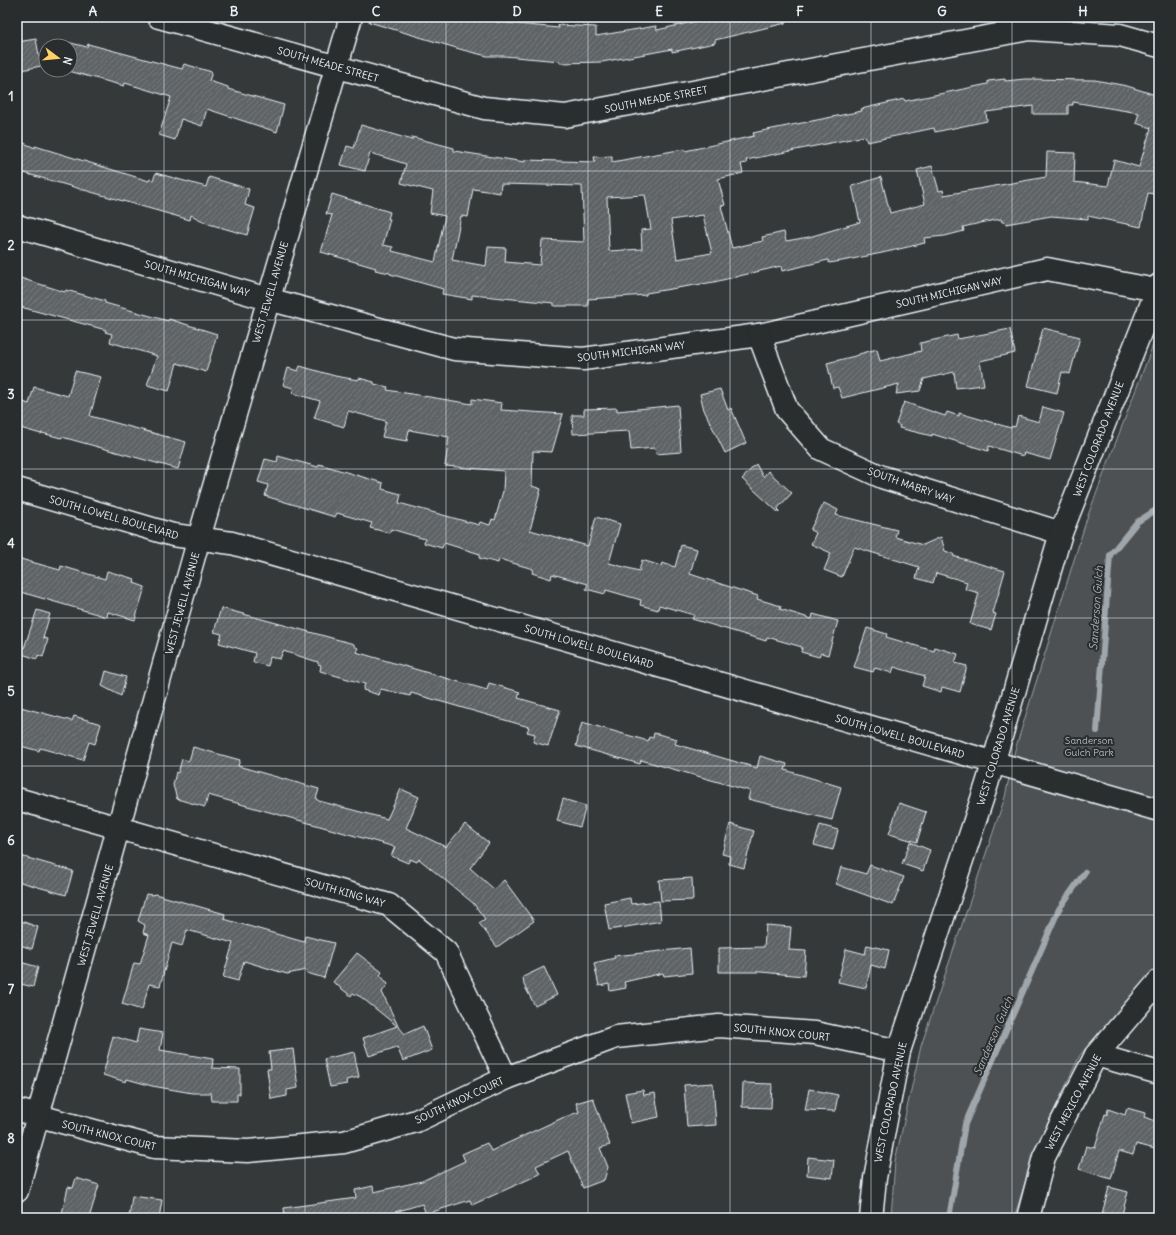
<svg xmlns="http://www.w3.org/2000/svg" width="1176" height="1235" font-family="Delius,sans-serif">
<style>
.park{fill:#4d5152;stroke:#9aa1a5}
.lines{fill:none;stroke-linecap:round;stroke-linejoin:round}
.stream{stroke:#a0a7ac;stroke-width:6}
.building{fill:url(#building-hatch);stroke:#e8f1f8;fill-rule:evenodd}
.minor-casing{stroke:#e8f1f8;stroke-width:25}
.major-casing{stroke:#e8f1f8;stroke-width:25}
.minor{stroke:#2a2d2e;stroke-width:22}
.major{stroke:#2a2d2e;stroke-width:22}
.grid{fill:none;stroke:#e8f1f8;stroke-width:1;stroke-opacity:0.55}
.labels{text-anchor:middle;stroke-width:4;stroke-linejoin:round;paint-order:stroke}
.street-label{font-size:10px;fill:#e8f1f8;stroke:#2a2d2e}
.park-label{font-size:10px;fill:#b2b9be;stroke:#2a2d2e}
.water-label{font-size:11px;font-style:italic;fill:#acb3b8;stroke:#2a2d2e}
.neatline{fill:none;stroke:#e8f1f8;stroke-width:1.5}
.grid-label{font-size:13px;text-anchor:middle;font-weight:bold;fill:#e8f1f8}
</style>
<defs>
<pattern id="building-hatch" width="6" height="6" patternUnits="userSpaceOnUse"><rect width="6" height="6" fill="#5f6365"/><path d="M-1 1l2-2M0 6l6-6M5 7l2-2" fill="none" stroke="#767a7c"/></pattern>
</defs>
<rect width="100%" height="100%" fill="#35393a"/>
<filter id="ink" filterUnits="userSpaceOnUse"><feTurbulence type="fractalNoise" baseFrequency=".025" numOctaves="2"/><feDisplacementMap in="SourceGraphic" scale="8" xChannelSelector="R" yChannelSelector="G"/><feConvolveMatrix kernelMatrix="1 2 1 2 8 2 1 2 1" color-interpolation-filters="sRGB"/></filter>
<g filter="url(#ink)">
<!-- park -->
<path class="park" d="M1159 329V965L1080 1055 1035 1151 1014 1218H891L895 1161 921 1046 1005 797 1015 750 1087 518Z"/>
<g class="lines">
<!-- stream -->
<g class="stream">
<path d="M1097 731 1110 555 1137 522 1159 508"/>
<path d="M949 1218 965 1124 1059 909 1085 872"/>
</g>
</g>
<!-- building -->
<g class="building">
<path d="M370 17H497L496 22 559 28 558 25 596 27V36L656 26 657 30 715 17H785L786 23 715 40V43L672 52V49L602 62 560 63V61L504 56H487L463 50 369 22Z"/>
<path d="M36 39 41 66 17 71V42Z"/>
<path d="M67 42 87 47 88 44 182 69 184 64 212 72 209 81 228 87V89L284 105 277 132 207 109 202 126 181 119 175 140 159 135 171 97 125 83 124 86 65 70H70V46H66Z"/>
<path d="M1005 79V81L1025 79 1095 80 1127 86 1159 96V195L1148 193 1141 227 1088 216V219L1051 216 1006 224 1005 222H1002L1001 219 985 222 963 227 964 231 945 236 924 238 925 243 882 253 842 261 829 263 828 260 782 271 781 266 714 282 646 293V295L588 299V306H554V303L472 295V299L442 294 443 289 390 274V273L375 270 376 268 321 252 332 215 326 214 332 194 390 212 388 219H390L383 245 393 247 392 251 435 262 445 216 430 213 433 191 401 183 406 164 370 153 365 171 341 165 347 146 354 148 361 125 412 140V137L454 148V151L525 162V160L595 162 594 157 612 156V162L684 149 685 151 754 136 753 133 762 131 862 111 861 109 904 99 905 101 988 84V81ZM1073 102 1139 113 1136 123 1151 128 1139 167 1114 160 1108 186 1074 182 1075 153 1047 152 1046 177 944 195 943 190 939 191 932 166 917 170 925 204 890 213 881 177 852 186 860 222 809 237 786 241 784 232 762 237 763 241 732 248 721 206 725 205 718 179 743 173 741 164 747 163 746 160 865 136 867 142 934 128 935 132 987 121 986 112 1033 106V114H1068V105H1073ZM501 184 582 186 584 242 542 240 540 265 505 262 506 248 488 247 486 266 452 260 461 216 468 217 473 189 500 193ZM645 195 651 229 641 230 642 249 609 251 607 197ZM703 215 712 253 677 259 671 220Z"/>
<path d="M17 140 35 148V146L149 181 150 179 153 180 156 173 206 187 209 177 249 189 245 205 255 208 247 235 209 224 191 215 190 220 17 171Z"/>
<path d="M17 277 65 292 66 290 105 301V303L168 321 169 319 217 334 206 372 177 363 169 391 147 385 157 356 110 342 112 334 105 332 106 330 17 306Z"/>
<path d="M1043 328 1080 337 1070 374 1062 372 1057 393 1028 386Z"/>
<path d="M1010 329 1015 353 980 361 984 385 956 388 954 372 924 379 920 391 896 394 899 384 842 398 838 387 833 388 827 363 859 355V354L877 349 880 361 921 351 920 343 957 335 958 339Z"/>
<path d="M300 366 335 376 358 380 359 378 374 382V384L388 387 387 390 472 404V399L502 403 501 410 563 414 552 452 533 451 532 486 541 489 530 530 588 546 596 517 620 524 609 563 639 571 642 560 661 566 662 563 675 567 681 545 697 549 690 574 758 596 757 599 781 606 780 609 812 619 813 614 838 621 828 655 821 653 819 657 801 652 802 647 767 637 766 641 692 619 694 615 659 605 658 610 640 605 641 600 606 590 605 594 586 589 588 584 552 574 551 579 532 573 533 569 499 559 498 563 479 558 480 554 444 543 442 548 424 543 425 539 391 529 390 533 370 528 372 523 337 513 335 517 265 496 268 485 258 482 265 459 277 462 278 456 318 467 319 464 383 483 382 489 401 494 399 503 479 525 480 522 490 525 492 519 495 520 503 491 504 471 445 466 449 437 409 430 407 441 382 437 386 421 348 411 344 427 314 418 320 401 292 393 293 388 283 385 288 368 298 371Z"/>
<path d="M75 371 101 377 90 416 186 442 178 469 62 437 61 438 42 433 41 434 17 427V410L20 401 29 404 34 387 68 396Z"/>
<path d="M720 389 728 410 731 408 746 443 725 453 704 410 700 394Z"/>
<path d="M904 402 945 416 947 412 959 416V413L1011 428 1012 426 1015 427 1018 416 1039 422 1043 407 1064 413 1050 460 1024 453 1023 456 989 446 988 451 932 434V436L899 428 900 426 896 424Z"/>
<path d="M678 405 681 452 656 454 655 448 631 450 629 431 573 434 572 415H584V409L617 408V411Z"/>
<path d="M756 464 763 477 768 471 792 493 778 508 779 513 742 479Z"/>
<path d="M824 503 838 510 836 515 897 530 895 537 923 545 941 537 945 551 954 554 953 556 1005 571 993 613 996 614 991 630 970 624 979 593 965 589 967 582 936 573 933 583 916 578 919 567 854 547 842 577 824 570 831 553 811 544 816 533 810 530Z"/>
<path d="M17 558 60 570 61 566 105 579 107 571 135 579 134 583 145 587 135 620 108 612 107 617 17 591Z"/>
<path d="M221 608 354 644V646L358 648 356 652 487 690 489 683 520 692 518 698 560 710 548 746 533 742 535 734 527 732 529 727 411 693 410 696 381 689 379 695 363 690 365 684 320 671 321 665 318 664V662L283 651 280 659 270 657 268 666 253 662 255 653 219 643 222 634 214 632Z"/>
<path d="M37 610 50 614 43 638 48 639 43 657 38 655 37 659 22 654Z"/>
<path d="M867 628 887 634 886 637 934 651 935 647 958 654 955 663 967 666 960 692 942 687 941 692 922 686 925 676 894 667 892 673 875 668 873 672 854 667Z"/>
<path d="M106 671 126 677 121 696 102 686Z"/>
<path d="M17 706 72 721 74 716 101 724 95 744 89 742 83 760 40 748 39 751 17 745Z"/>
<path d="M582 722 648 741 649 737 653 738 654 733 677 739 675 744 757 768 760 756 787 764 785 770 841 787 832 820 748 799 750 791 641 760 640 764 576 746Z"/>
<path d="M193 747 240 760 238 766 319 789 316 799 319 801 387 819 401 789 419 797 406 828 446 847 465 824 489 843 470 868 494 889 504 880 534 921 497 947 479 923 485 919 473 903 419 859 417 862 410 859 408 863 391 856 395 847 208 795 205 807 177 799 173 785 176 772 178 773 182 759 189 761Z"/>
<path d="M563 799 586 806 580 827 557 821Z"/>
<path d="M899 803 926 812 917 842 889 834Z"/>
<path d="M730 824 754 831 744 868 729 864 730 856 722 854Z"/>
<path d="M820 825 838 830 833 850 814 845Z"/>
<path d="M910 842 930 850 923 871 902 864Z"/>
<path d="M17 855 73 871 66 895 17 881Z"/>
<path d="M870 865 904 877 893 905 836 884 841 867 866 874Z"/>
<path d="M692 878 693 900 661 901 659 880Z"/>
<path d="M146 894 152 895 155 894 225 914 224 919 304 942 305 936 334 943 324 978 307 973 306 970 287 974 244 961 238 981 223 977 233 943 187 930 182 946 172 943 160 986 149 984 142 1010 122 1004 134 963 140 964 149 935 143 933 145 925 138 921Z"/>
<path d="M630 898 631 904 659 901 661 921 609 930 604 903Z"/>
<path d="M21 921 38 927 32 949 17 944V934Z"/>
<path d="M766 925 791 927 789 950 806 951 804 976 761 972H719V948L764 947Z"/>
<path d="M867 945 889 950 885 969 871 965 866 988 838 982 846 949 865 954Z"/>
<path d="M690 948 692 973 664 976 663 973 624 982 626 988 610 991 609 984 599 986 594 963 615 958 614 956Z"/>
<path d="M357 953 382 972 380 975 388 984 382 992 398 1026 405 1034 423 1026 432 1050 403 1061 397 1047 369 1056 363 1038 397 1026 361 997 353 993 351 996 333 982Z"/>
<path d="M20 962 38 967 33 987 17 983Z"/>
<path d="M544 967 557 995 535 1006 524 985 523 977Z"/>
<path d="M139 1029 163 1033 160 1050 213 1059 212 1068 240 1069V1094H237V1101H212L211 1093H192L152 1086 127 1079 126 1082 103 1075 113 1036 136 1043Z"/>
<path d="M293 1049 298 1088 287 1090V1096L271 1099 267 1069H271L269 1052Z"/>
<path d="M354 1052 359 1077 346 1080 347 1084 330 1087 324 1059Z"/>
<path d="M713 1083 716 1125 687 1127 684 1085Z"/>
<path d="M743 1083 772 1084 771 1108 742 1107Z"/>
<path d="M809 1089 838 1095 835 1111 805 1110Z"/>
<path d="M643 1090 644 1095 655 1093 659 1117 631 1123 625 1093Z"/>
<path d="M593 1098 610 1145 600 1148 608 1167 604 1180 583 1188 568 1151 536 1166 540 1174 472 1205 470 1200 426 1214 422 1204 375 1218H285L284 1208 356 1198 355 1190 373 1186 374 1192 422 1181 465 1161 462 1154 487 1143 491 1151 562 1118 579 1112 576 1103Z"/>
<path d="M1127 1108 1145 1113 1144 1117 1159 1122V1150L1136 1144 1133 1155 1119 1151 1111 1179 1079 1169 1086 1146 1095 1148 1105 1114 1107 1115 1108 1109 1125 1115Z"/>
<path d="M808 1157 834 1160 832 1178 807 1175Z"/>
<path d="M76 1178 99 1185 89 1218H61L68 1187 73 1188Z"/>
<path d="M1109 1187 1128 1192 1121 1218H1101Z"/>
<path d="M132 1196 162 1200 159 1218H129Z"/>
</g>
<g class="lines">
<defs>
<g id="minor">
<path d="M159 17 484 108 565 116 1029 29 1120 35 1159 46"/>
<path d="M17 226 268 299 454 349 583 359 759 335 1047 269 1156 290"/>
<path d="M759 335 787 410 821 449 882 477 1061 533"/>
<path d="M17 489 173 535 232 543 1159 810"/>
<path d="M17 799 389 905 446 952 506 1078"/>
<path d="M1096 1055 1159 1073"/>
<path d="M17 1110 154 1147 248 1151 344 1142 416 1121 506 1078 616 1037 719 1026 815 1033 899 1051"/>
<path d="M871 1218 875 1178 899 1051 987 784 1061 533 1159 285"/>
<path d="M1028 1218 1044 1157 1096 1055 1159 981"/>
</g>
<path id="major" d="M17 1191 199 538 351 17"/>
</defs>
<!-- minor casing -->
<use href="#minor" class="minor-casing"/>
<!-- major casing -->
<use href="#major" class="major-casing"/>
<!-- minor -->
<use href="#minor" class="minor"/>
<!-- major -->
<use href="#major" class="major"/>
</g>
</g>
<!-- grid -->
<path class="grid" d="M164 17V1218M305 17V1218M446 17V1218M588 17V1218M730 17V1218M871 17V1218M1012 17V1218M17 171H1159M17 320H1159M17 469H1159M17 618H1159M17 766H1159M17 915H1159M17 1064H1159"/>
<g class="labels">
<!-- street labels -->
<g class="street-label">
<text transform="translate(328 64) rotate(16)" y="4">SOUTH MEADE STREET</text>
<text transform="translate(656 99) rotate(-11)" y="4">SOUTH MEADE STREET</text>
<text transform="translate(197 278) rotate(16)" y="4">SOUTH MICHIGAN WAY</text>
<text transform="translate(270 292) rotate(-74)" y="4">WEST JEWELL AVENUE</text>
<text transform="translate(949 292) rotate(-13)" y="4">SOUTH MICHIGAN WAY</text>
<text transform="translate(631 351) rotate(-7)" y="4">SOUTH MICHIGAN WAY</text>
<text transform="translate(1098 439) rotate(-69)" y="4">WEST COLORADO AVENUE</text>
<text transform="translate(911 485) rotate(19)" y="4">SOUTH MABRY WAY</text>
<text transform="translate(114 517) rotate(16)" y="4">SOUTH LOWELL BOULEVARD</text>
<text transform="translate(182 603) rotate(-75)" y="4">WEST JEWELL AVENUE</text>
<text transform="translate(589 646) rotate(16)" y="4">SOUTH LOWELL BOULEVARD</text>
<text transform="translate(900 736) rotate(16)" y="4">SOUTH LOWELL BOULEVARD</text>
<text transform="translate(998 746) rotate(-73)" y="4">WEST COLORADO AVENUE</text>
<text transform="translate(345 892) rotate(16)" y="4">SOUTH KING WAY</text>
<text transform="translate(95 915) rotate(-74)" y="4">WEST JEWELL AVENUE</text>
<text transform="translate(782 1032) rotate(6)" y="4">SOUTH KNOX COURT</text>
<text transform="translate(459 1100) rotate(-25)" y="4">SOUTH KNOX COURT</text>
<text transform="translate(890 1102) rotate(-78)" y="4">WEST COLORADO AVENUE</text>
<text transform="translate(1073 1102) rotate(-62)" y="4">WEST MEXICO AVENUE</text>
<text transform="translate(109 1135) rotate(14)" y="4">SOUTH KNOX COURT</text>
</g>
<!-- park labels -->
<g class="park-label">
<text x="1089" y="744">Sanderson<tspan x="1089" dy="12">Gulch Park</tspan></text>
</g>
<!-- water labels -->
<g class="water-label">
<text transform="translate(1096 608) rotate(-86)" y="4">Sanderson Gulch</text>
<text transform="translate(993 1036) rotate(-67)" y="4">Sanderson Gulch</text>
</g>
</g>
<!-- margin -->
<rect width="1176" height="1235" fill="none" stroke="#2a2d2e" stroke-width="44"/>
<!-- north arrow -->
<g transform="translate(58 58) rotate(106)"><circle r="19" fill="#2a2d2e" stroke="#767b7f"/>
<path d="M0-3L7 15L0 10L-7 15Z" fill="#ffd166"/>
<text y="-6" font-size="11" font-weight="bold" text-anchor="middle" fill="#e8f1f8">N</text>
</g>
<rect x="22" y="22" width="1132" height="1191" class="neatline"/>
<g class="grid-label">
<text x="93" y="16">A</text>
<text x="234" y="16">B</text>
<text x="376" y="16">C</text>
<text x="517" y="16">D</text>
<text x="659" y="16">E</text>
<text x="800" y="16">F</text>
<text x="942" y="16">G</text>
<text x="1083" y="16">H</text>
<text x="11" y="101">1</text>
<text x="11" y="250">2</text>
<text x="11" y="399">3</text>
<text x="11" y="548">4</text>
<text x="11" y="696">5</text>
<text x="11" y="845">6</text>
<text x="11" y="994">7</text>
<text x="11" y="1143">8</text>
</g>
</svg>
